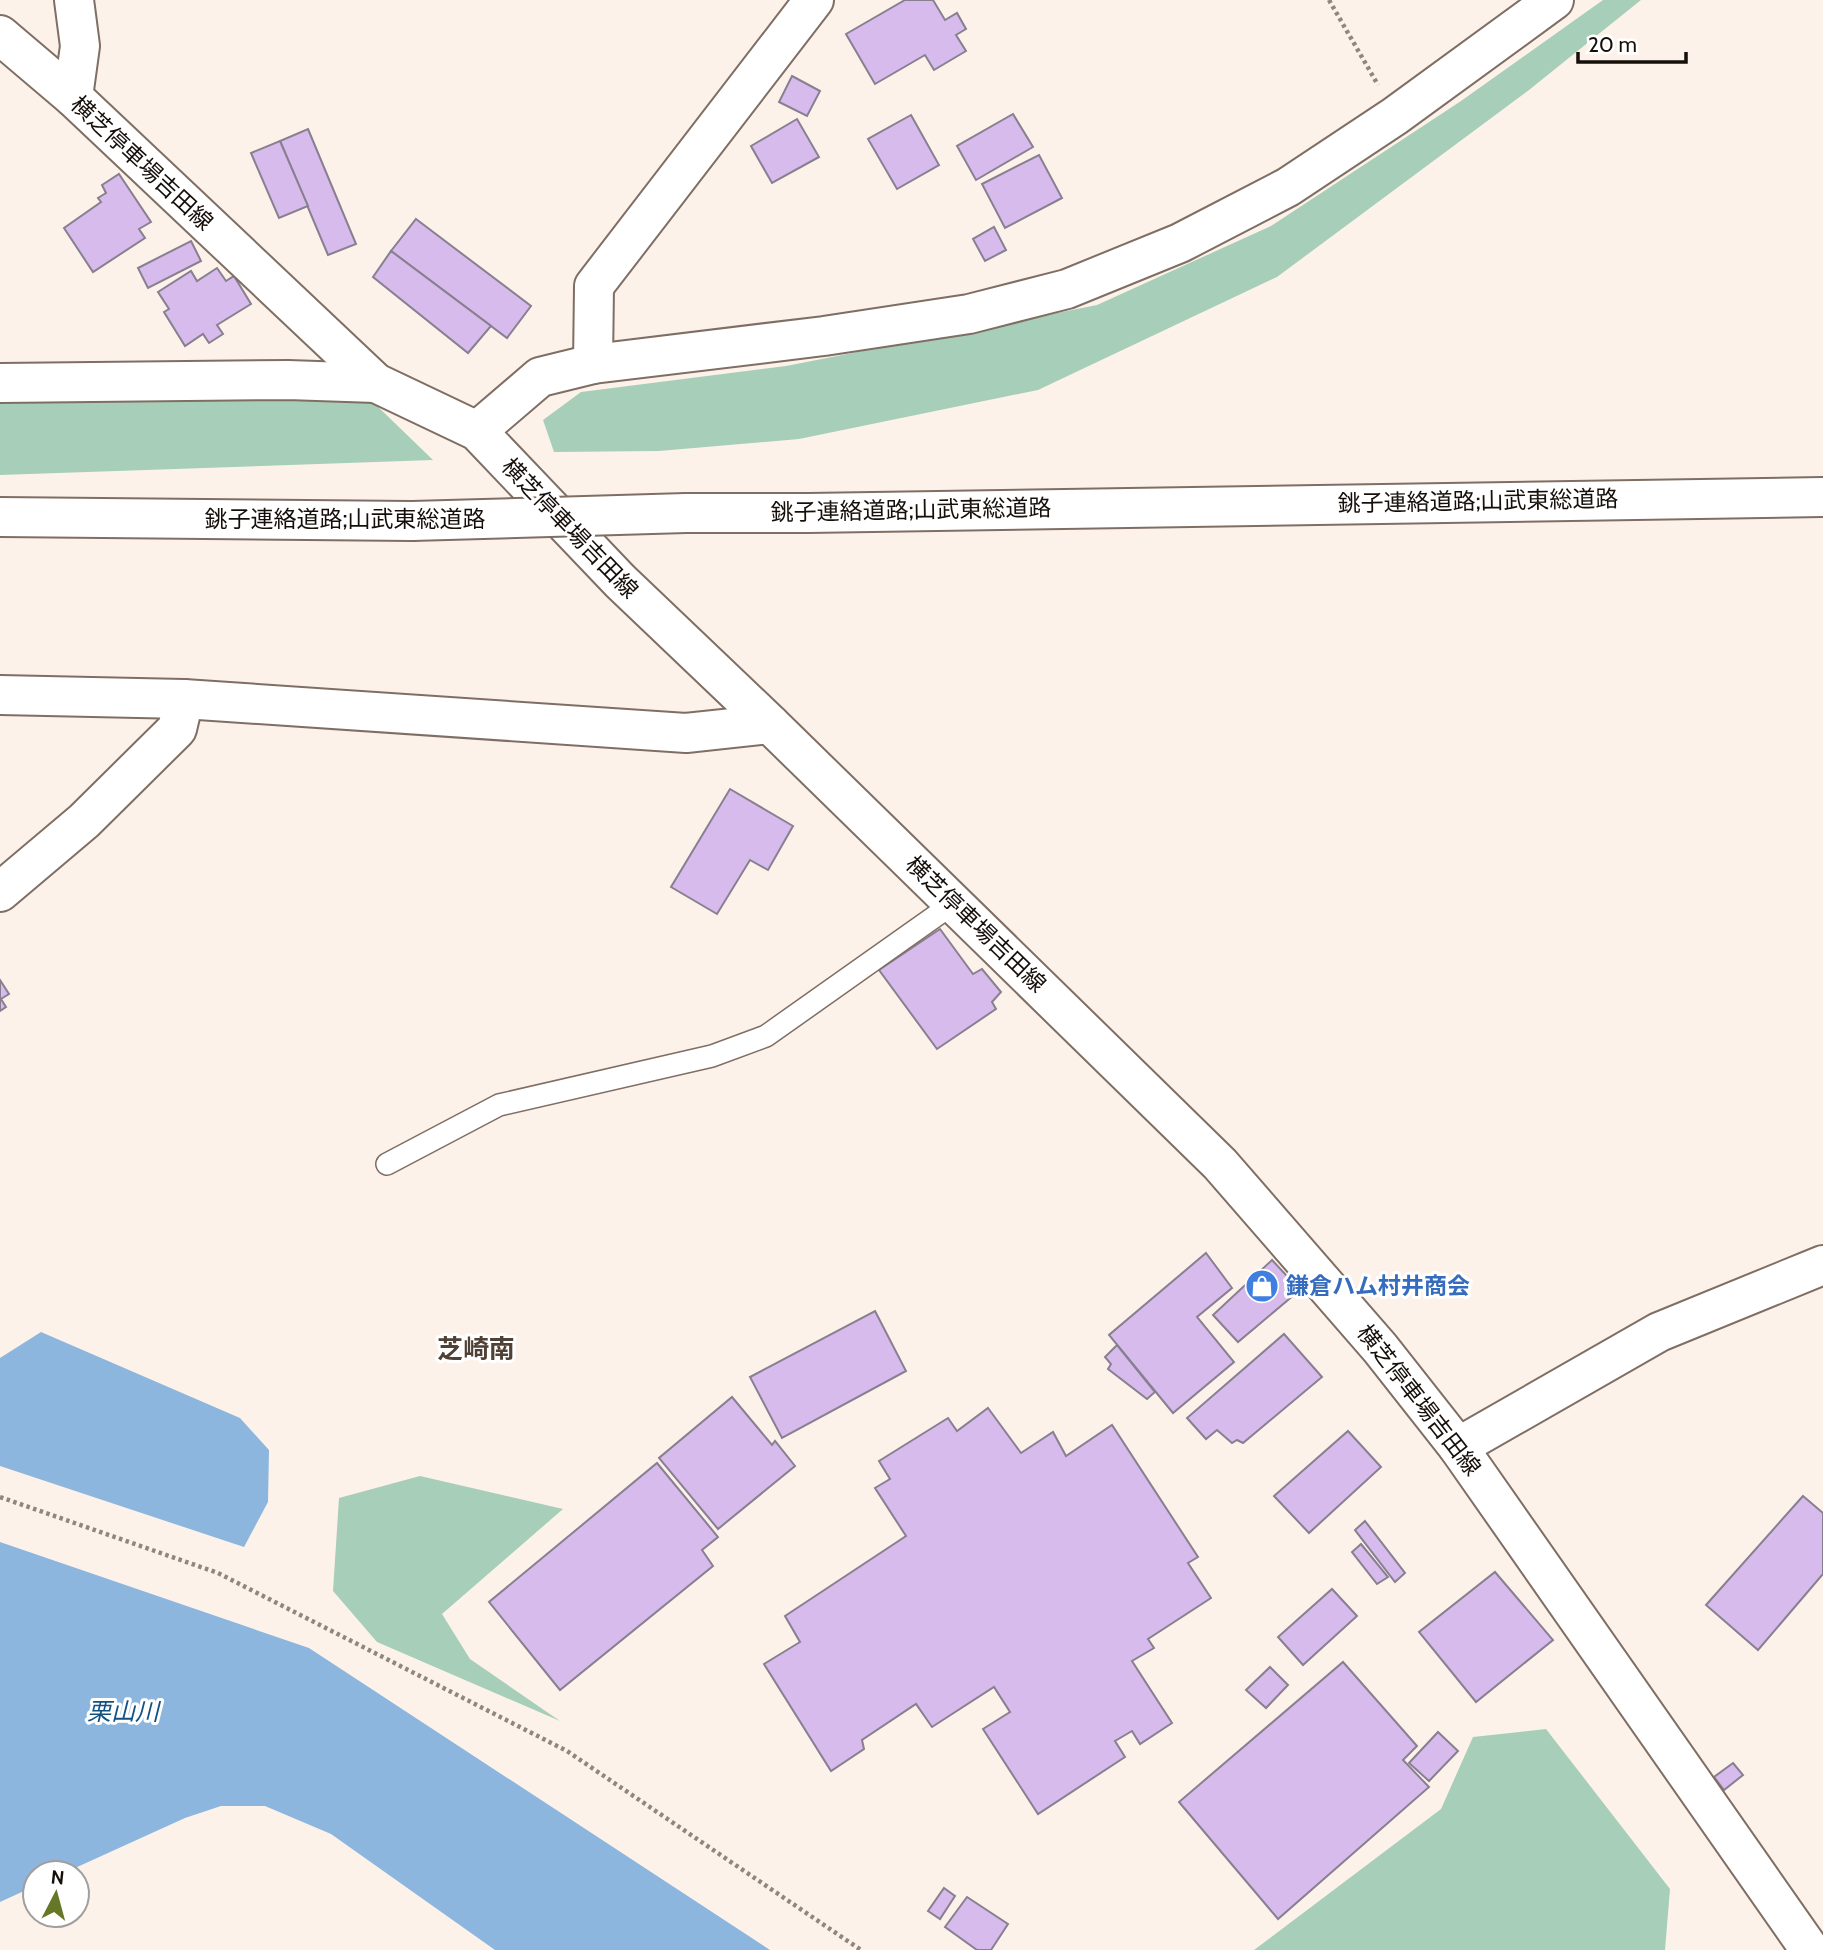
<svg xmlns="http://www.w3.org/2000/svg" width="1823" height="1950" font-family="Cabin,'Noto Sans JP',sans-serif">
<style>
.green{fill:#a7ceb9}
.water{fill:#8db6de}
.building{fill:#d6bbec;stroke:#887f90;stroke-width:2}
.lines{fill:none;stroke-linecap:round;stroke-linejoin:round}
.service-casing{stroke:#7f6e63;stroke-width:24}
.minor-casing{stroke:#7f6e63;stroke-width:42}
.tertiary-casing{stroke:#7f6e63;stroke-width:42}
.secondary-casing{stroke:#7f6e63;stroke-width:42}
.motorway-casing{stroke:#7f6e63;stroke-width:42}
.path{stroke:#8f8680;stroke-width:4.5;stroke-dasharray:3.5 3.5;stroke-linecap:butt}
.service{stroke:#fff;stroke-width:21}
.minor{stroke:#fff;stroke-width:38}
.tertiary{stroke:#fff;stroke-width:38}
.secondary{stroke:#fff;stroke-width:38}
.motorway{stroke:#fff;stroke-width:38}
.motorway-bridge-casing{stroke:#7f6e63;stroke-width:42;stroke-linecap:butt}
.motorway-bridge{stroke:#fff;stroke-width:38}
.labels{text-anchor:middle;stroke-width:6;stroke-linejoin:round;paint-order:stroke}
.street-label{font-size:23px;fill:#150f0a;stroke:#fff}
.shop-label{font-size:23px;font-weight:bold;fill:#366cbe;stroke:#fff;text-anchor:start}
.water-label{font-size:24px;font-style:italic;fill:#115183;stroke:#fff}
.quarter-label{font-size:26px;font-weight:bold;fill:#504137;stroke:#fff}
</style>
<rect width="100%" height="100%" fill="#fdf2ea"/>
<!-- green -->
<g class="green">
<path d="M1603 0H1641L1529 90 1277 277 1038 390 799 439 659 451 554 452 543 420 581 392 786 366 1097 305 1271 226 1461 101Z"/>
<path d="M298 394 372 401 433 460 0 475V402Z"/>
<path d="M420 1476 563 1509 442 1614 470 1659 560 1721 377 1642 333 1591 339 1498Z"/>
<path d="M1546 1729 1670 1889 1665 1950H1254L1441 1809 1473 1737Z"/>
</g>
<!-- water -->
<g class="water">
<path d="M41 1332 240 1418 269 1450 268 1502 244 1547 0 1466V1358Z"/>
<path d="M0 1542 309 1648 770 1950H495L331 1834 265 1806H221L185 1818 64 1873H35V1886L0 1902Z"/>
</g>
<!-- building -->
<g class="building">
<path d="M905 0H933L945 20 957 13 966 29 956 35 966 51 934 70 925 55 875 84 846 34Z"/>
<path d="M792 76 820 91 807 116 779 102Z"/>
<path d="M1013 114 1033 147 976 180 957 146Z"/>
<path d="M911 115 939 165 897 189 868 139Z"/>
<path d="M797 119 819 157 772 183 751 146Z"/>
<path d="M308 129 356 244 328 255 280 141Z"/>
<path d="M280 141 308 206 279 218 251 153Z"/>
<path d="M1039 155 1062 198 1005 228 982 184Z"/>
<path d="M119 174 151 222 139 229 145 238 93 272 64 228 101 202 98 198 106 193 102 185Z"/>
<path d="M416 219 531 306 507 338 391 251Z"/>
<path d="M994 227 1006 250 985 261 973 239Z"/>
<path d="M191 241 201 261 148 288 138 268Z"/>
<path d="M391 251 491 326 468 353 373 277Z"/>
<path d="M217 268 226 281 234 276 251 304 217 325 223 334 209 343 203 334 185 346 164 312 169 309 158 292 191 271 197 281Z"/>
<path d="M730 789 793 826 768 870 750 860 717 914 671 887Z"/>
<path d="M940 929 973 974 982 969 1001 992 992 1002 996 1009 937 1049 879 970Z"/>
<path d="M0 980 9 994 1 999 6 1007 0 1011Z"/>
<path d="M1206 1253 1232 1288 1197 1317 1234 1362 1173 1413 1109 1335Z"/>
<path d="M1272 1260 1300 1290 1238 1342 1213 1315Z"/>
<path d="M875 1311 906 1371 782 1438 750 1377Z"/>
<path d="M1284 1334 1322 1377 1243 1443 1237 1440 1232 1443 1217 1430 1206 1439 1187 1418Z"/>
<path d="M1117 1345 1155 1392 1147 1399 1108 1369 1111 1364 1105 1357Z"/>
<path d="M732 1397 772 1445 775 1441 795 1466 718 1529 659 1458Z"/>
<path d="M988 1408 1021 1453 1053 1432 1066 1456 1112 1425 1198 1557 1188 1563 1211 1598 1148 1639 1154 1648 1132 1661 1172 1723 1140 1744 1132 1731 1115 1741 1125 1757 1038 1814 983 1729 1010 1712 994 1687 932 1727 916 1704 862 1740 864 1749 831 1771 764 1664 800 1642 785 1616 906 1536 875 1488 890 1479 879 1461 948 1418 957 1431Z"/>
<path d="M1348 1431 1381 1467 1309 1533 1274 1496Z"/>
<path d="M657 1463 718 1537 702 1550 713 1566 560 1690 489 1602Z"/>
<path d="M1803 1496 1823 1513V1574L1758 1650 1706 1605Z"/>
<path d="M1365 1521 1405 1573 1395 1582 1355 1530Z"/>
<path d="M1361 1544 1388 1577 1377 1584 1352 1552Z"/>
<path d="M1495 1572 1553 1640 1476 1702 1419 1632Z"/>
<path d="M1332 1589 1357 1616 1303 1665 1278 1637Z"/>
<path d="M1343 1662 1417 1746 1403 1760 1429 1787 1278 1919 1179 1802Z"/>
<path d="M1270 1667 1288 1685 1266 1708 1246 1690Z"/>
<path d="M1438 1732 1458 1751 1429 1781 1409 1763Z"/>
<path d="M1733 1763 1743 1775 1724 1790 1714 1777Z"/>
<path d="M944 1888 955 1896 940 1919 928 1911Z"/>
<path d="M967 1897 1008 1924 991 1950H977L945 1927Z"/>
</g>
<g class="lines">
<defs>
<path id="service" d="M387 1164 499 1105 712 1056 766 1036 954 903"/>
<g id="minor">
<path d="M73 97 80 46 74 0"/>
<path d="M593 364 594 286 814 0"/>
<path d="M0 383 288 380 376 383"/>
<path d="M0 695 184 699 686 733 770 724"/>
<path d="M0 892 84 821 177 729 184 699"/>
<path d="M1458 1447 1659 1332 1823 1265"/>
</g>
<path id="tertiary" d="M477 431 540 377 593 364 824 336 969 314 1067 289 1180 243 1288 187 1395 116 1554 0"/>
<path id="secondary" d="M0 35 73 97 376 383 477 431 620 581 770 724 1220 1164 1380 1348 1458 1447 1810 1950"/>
<g id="motorway">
<path d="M686 513H808L1823 497"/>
<path d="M0 517 412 521"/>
</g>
</defs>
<!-- service casing -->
<use href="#service" class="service-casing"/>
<!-- minor casing -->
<use href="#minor" class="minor-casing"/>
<!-- tertiary casing -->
<use href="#tertiary" class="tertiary-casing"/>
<!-- secondary casing -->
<use href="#secondary" class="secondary-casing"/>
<!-- motorway casing -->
<use href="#motorway" class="motorway-casing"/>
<!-- path -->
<g class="path">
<path d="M1329 0 1378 85"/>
<path d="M0 1497 218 1573 567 1751 861 1950"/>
</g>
<!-- service -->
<use href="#service" class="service"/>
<!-- minor -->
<use href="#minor" class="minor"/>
<!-- tertiary -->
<use href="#tertiary" class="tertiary"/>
<!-- secondary -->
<use href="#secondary" class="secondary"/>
<!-- motorway -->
<use href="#motorway" class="motorway"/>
<defs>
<path id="motorway-bridge" d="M412 521 686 513"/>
</defs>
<!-- motorway-bridge casing -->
<use href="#motorway-bridge" class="motorway-bridge-casing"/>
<!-- motorway-bridge -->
<use href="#motorway-bridge" class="motorway-bridge"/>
</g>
<!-- icons -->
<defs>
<symbol id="shop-disc" viewBox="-11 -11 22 22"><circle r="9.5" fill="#3f7fe0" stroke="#fff"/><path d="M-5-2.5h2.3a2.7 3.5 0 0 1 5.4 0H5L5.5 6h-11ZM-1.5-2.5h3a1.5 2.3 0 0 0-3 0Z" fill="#fff"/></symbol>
</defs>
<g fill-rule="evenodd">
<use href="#shop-disc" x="1243" y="1267" width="38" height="38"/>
</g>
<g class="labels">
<!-- street labels -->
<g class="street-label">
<text transform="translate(142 163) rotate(43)" y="8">横芝停車場吉田線</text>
<text transform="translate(1478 501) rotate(-1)" y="8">銚子連絡道路;山武東総道路</text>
<text transform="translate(911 510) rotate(-1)" y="8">銚子連絡道路;山武東総道路</text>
<text x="345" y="527">銚子連絡道路;山武東総道路</text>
<text transform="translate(570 528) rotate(46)" y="8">横芝停車場吉田線</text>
<text transform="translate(976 924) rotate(44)" y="8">横芝停車場吉田線</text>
<text transform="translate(1419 1400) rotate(52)" y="8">横芝停車場吉田線</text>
</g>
<!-- shop labels -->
<g class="shop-label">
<text x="1286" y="1294">鎌倉ハム村井商会</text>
</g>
<!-- water labels -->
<g class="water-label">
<text x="123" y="1720">栗山川</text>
</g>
<!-- quarter labels -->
<g class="quarter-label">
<text x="476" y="1358">芝崎南</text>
</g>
</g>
<!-- north arrow -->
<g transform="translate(56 1894) rotate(6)"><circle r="33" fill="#ffffff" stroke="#a19f9d" stroke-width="2"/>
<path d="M0-5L12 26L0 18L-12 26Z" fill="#667827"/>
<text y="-10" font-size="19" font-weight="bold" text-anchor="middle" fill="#150f0a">N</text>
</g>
<!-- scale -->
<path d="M1578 52v10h108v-10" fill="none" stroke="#150f0a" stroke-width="3.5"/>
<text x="1588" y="52" font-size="21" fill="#150f0a" stroke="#ffffff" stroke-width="5" paint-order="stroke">20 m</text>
</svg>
